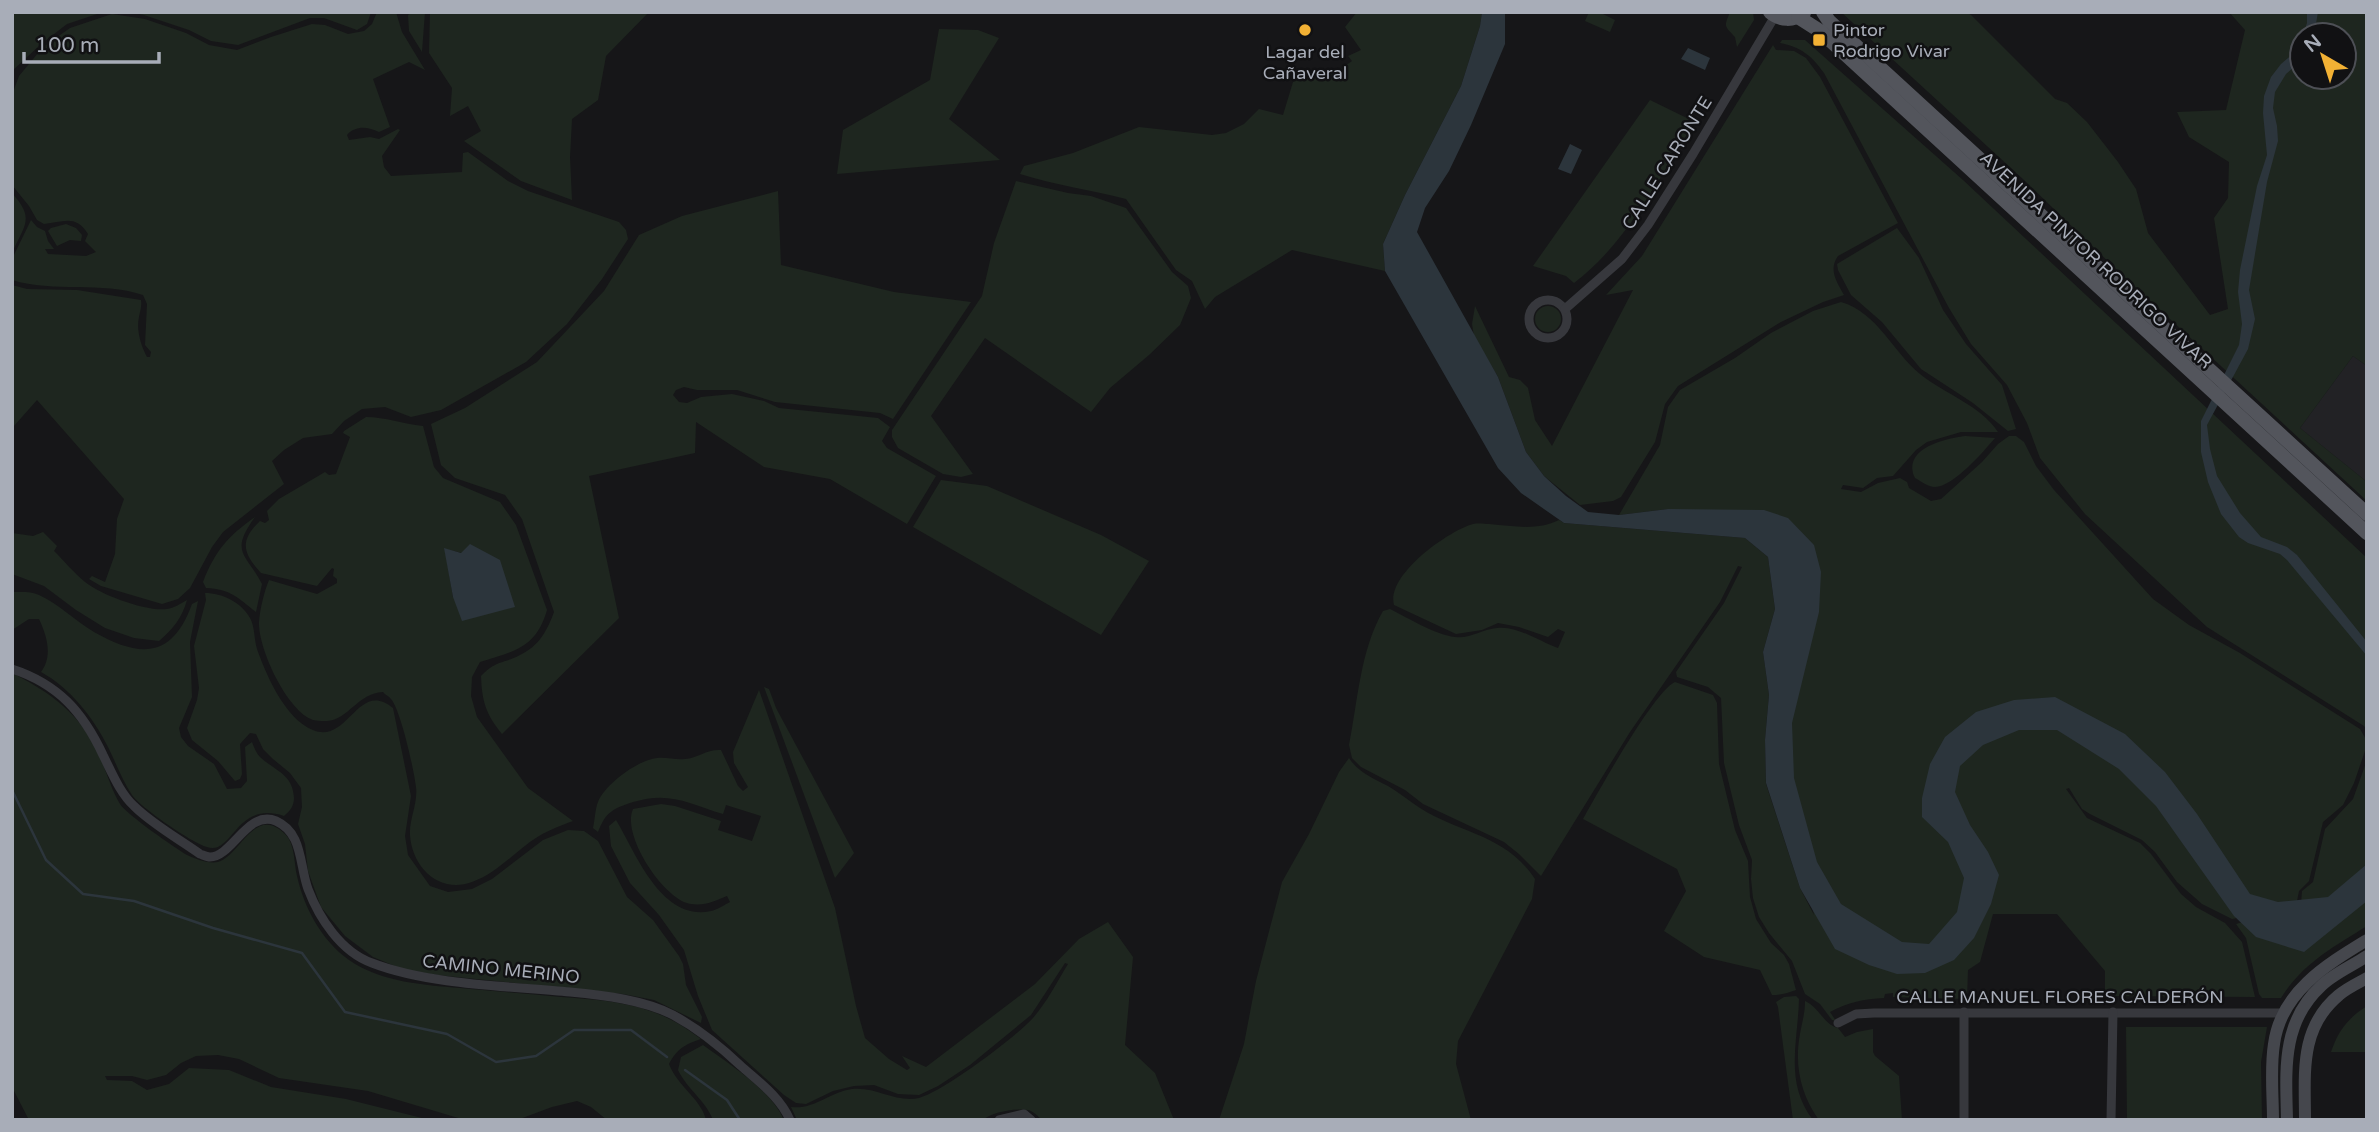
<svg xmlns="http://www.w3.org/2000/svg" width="2379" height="1132" font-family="'Varela Round',sans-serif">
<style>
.built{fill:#222225}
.green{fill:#1e261f;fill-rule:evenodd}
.water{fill:#2c353c}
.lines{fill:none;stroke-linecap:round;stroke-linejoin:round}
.stream{stroke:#2c353c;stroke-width:2.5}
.street{stroke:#37383d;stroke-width:9}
.secondary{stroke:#45474d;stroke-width:12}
.primary{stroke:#53555c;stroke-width:14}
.poi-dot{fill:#f2b134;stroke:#111113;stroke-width:2.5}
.labels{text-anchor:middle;stroke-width:5;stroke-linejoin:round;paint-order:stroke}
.poi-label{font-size:18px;fill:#a8adb8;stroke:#111113;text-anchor:start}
.street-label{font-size:18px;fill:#a8adb8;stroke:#111113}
</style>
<rect width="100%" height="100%" fill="#161618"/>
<!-- built -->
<path class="built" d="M2353 356 2367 366V482L2300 428Z"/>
<!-- green -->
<g class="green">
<path d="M12 12H103L67 24 41 44 12 71Z"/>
<path d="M129 12H371L367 24 357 30 324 18H310L238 45 211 41 189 30 144 15Z"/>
<path d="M377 12H396L402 32 425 70 409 62 373 79 390 127 379 132C368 127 356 125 347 135L349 140 370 137 379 139 398 129 400 130 382 156 384 167 391 176 462 172 463 153 468 152 508 181 528 191 619 222 626 230 628 239 602 279 567 324 526 362 441 410 411 417 385 407 362 409 344 421 332 434 303 438 284 450 272 461 284 484 223 532 212 547 190 588 178 599 162 604 101 586 89 579 92 576 105 582 115 554 117 519 124 499 37 400 14 426 12 423V285L27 289 77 290 141 300C142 307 140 311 139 317 136 330 141 346 147 357H150L151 352 145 345 147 304 143 295C101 281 54 293 12 280V259L31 220 37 227 45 231 48 241 54 249H45L48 254 86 256 96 252 85 241 88 234C76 214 63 222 44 224L37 220 29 206 12 185V95L19 76 43 47 70 28 112 14 145 19 186 33 209 45 237 50 271 37 312 24 325 25 348 34 364 31 372 24Z"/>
<path d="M412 12H425L422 52 409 31 408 15Z"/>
<path d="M430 12H649L606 56 598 100 572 119 570 157 572 200 521 181 464 141 481 131 468 106 450 116 452 88 429 53Z"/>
<path d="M1357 12H1482L1480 26 1461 86 1405 195 1383 244 1385 271 1292 250 1215 297 1205 309 1192 281 1176 270 1126 199C1091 190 1054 185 1020 174L1024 166 1073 153 1139 127 1212 135 1226 133 1244 124 1259 109 1283 115 1293 82 1303 74 1342 68 1352 61 1348 56 1361 50 1345 27Z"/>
<path d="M1589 12H1599L1615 20 1610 32 1585 21Z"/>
<path d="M1730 12H1753L1754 20 1737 47 1735 37C1724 25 1724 27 1730 12Z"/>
<path d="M1841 12H1966L1971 15 2055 99 2067 103 2087 122 2118 162 2136 189 2148 233 2210 315 2228 309 2214 218 2228 198 2229 162 2189 137 2177 112 2226 110 2245 30 2229 12H2367V366L2353 356 2300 428 2367 482V501L2117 270 2024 180ZM2302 35H2344V77H2302Z"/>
<path d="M939 29 978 30 999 38 949 119 1000 160 837 174 843 130 930 80Z"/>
<path d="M1782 40H1805L1963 180 2367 558V730L2364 726 2207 627 2085 514 2040 458 2027 423 2007 385 1971 344 1949 308 1824 73C1812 56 1801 47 1780 43Z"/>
<path d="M1773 45 1776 50 1794 51 1806 58 1820 77 1898 223 1838 256C1828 270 1837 282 1844 295L1823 302 1781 322 1678 386 1665 404 1655 442 1621 497 1613 501 1580 505 1544 476 1526 452 1498 377 1474 336 1472 324 1475 306 1509 377 1520 380 1528 388 1535 420 1552 446 1633 290 1606 295 1642 256Z"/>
<path d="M1650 100 1695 122C1658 178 1629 241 1574 283L1566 276 1533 266Z"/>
<path d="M1016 181 1068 193 1091 196 1126 208 1172 272 1188 286 1191 298 1180 325 1149 355 1110 388 1091 412 985 338 931 416 973 474 961 477 943 474 898 448 892 437V430L982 296 994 243Z"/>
<path d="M778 191 781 265 894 292 971 302 893 419 880 413 775 402 737 390H697L684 387 676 390 673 395 679 402 687 403 701 397 732 394 764 401 779 408 878 418 890 427 882 441 887 448 936 476 907 524 830 479 764 467 696 422 695 453 589 476 619 618 502 734C486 714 482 702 481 676 496 660 503 664 520 655 539 646 547 631 554 612L522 519 505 495 455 478 441 465 431 424 465 408 537 362 604 291 639 235 682 216Z"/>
<path d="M12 193C35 219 25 224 12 253Z"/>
<path d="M66 224 76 228 82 235 81 241 70 240 57 246 48 231 51 228Z"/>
<path d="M1897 228 1919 258 1943 310 1966 344 2002 385 2016 429 2008 431 1973 403 1921 369 1882 322 1851 295 1838 270 1837 264Z"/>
<path d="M1841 302C1878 313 1892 351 1920 374 1945 394 1980 405 1998 432H1961L1927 442 1916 450 1893 476 1877 478 1863 488 1843 485 1841 489 1861 492 1878 483 1900 478 1907 482 1909 488 1931 501 1941 499 1982 462 1998 444 2009 436H2016L2024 442 2036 466 2054 490 2153 599 2189 625 2240 653 2360 729 2367 741V745L2354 783 2343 805 2323 822 2309 881 2299 891 2296 906 2232 919 2202 904 2177 882 2155 852 2142 840 2090 814 2082 809 2069 788 2066 789 2087 818 2140 843 2151 854 2181 894 2196 907 2225 923 2242 942 2255 997 2105 996V971L2057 914H1993L1980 962 1968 970 1967 999 1893 997V993L1885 994 1884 998C1863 999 1849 1002 1830 1012L1836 1021 1832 1020 1820 1004 1805 994 1792 961 1769 933 1759 917 1753 898 1751 879 1752 860 1739 825 1724 763 1721 698 1708 687 1677 677 1676 672 1724 603 1742 567 1738 566 1720 602 1630 732 1541 876 1519 854 1504 842 1423 804 1405 790 1361 767 1352 758 1349 745C1358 700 1360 651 1383 611L1390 609C1408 618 1436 635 1455 637 1470 639 1483 629 1497 628 1517 625 1540 642 1558 648L1565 632 1558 629 1548 637 1519 627 1498 623 1482 630 1456 634 1394 605C1386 575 1448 531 1473 524 1478 523 1485 524 1489 524 1514 526 1537 531 1559 520L1564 523 1745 538 1768 557 1775 609 1763 652 1769 695 1765 740 1766 784 1800 888 1814 915 1775 767 1814 545 1668 509 1619 515 1660 445 1668 407 1680 390 1735 358 1771 333 1813 311Z"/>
<circle cx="1548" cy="319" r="13"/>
<path d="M366 417C385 417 403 424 423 426L434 467 443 478 500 502 516 525 547 610C536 648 515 651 480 662L472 677 471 696 477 717 528 788 573 821C562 825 549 830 539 836 516 850 498 873 472 882 440 894 412 868 410 835 409 819 418 804 416 787 414 770 401 711 391 699 389 696 385 695 383 692 358 693 348 720 327 721 323 721 314 721 311 719 286 708 258 648 259 622 260 609 264 592 269 580L317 594 337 583V579L333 576 334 569 332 568 317 586 261 573C243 553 239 541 260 521L265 523 269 520 267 511 279 499 325 472 329 475 336 474 350 437 343 433 344 431ZM445 549 462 553 453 597Z"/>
<path d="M1965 436 1995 438C1984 451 1953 487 1935 487 1928 487 1921 481 1915 478 1902 449 1943 439 1965 436Z"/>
<path d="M941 480 987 486 1101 535 1149 561 1101 635 913 527Z"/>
<path d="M255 517C229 553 246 553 262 584L256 612C238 598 231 589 206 588L203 582C215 551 228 536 255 517Z"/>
<path d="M43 532 57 546 54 551C64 561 74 573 85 582 101 595 147 612 167 609 174 608 180 604 187 600 182 618 173 629 159 641L134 638 105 628 76 610 44 586 12 574V533L33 536Z"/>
<path d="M12 592C21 592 31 591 39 595 59 604 75 621 94 632 140 658 172 659 192 604L198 601 190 642 192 697 179 728 181 737 188 746 214 764 227 789 241 788 247 781 245 747 252 742C254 747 256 753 260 757 275 771 293 774 294 798 294 806 290 811 284 816 235 800 233 856 207 847 192 843 140 807 132 795 122 780 116 763 108 747 93 717 70 688 41 672 53 656 47 636 39 619H29L12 630Z"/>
<path d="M205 593C222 593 241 602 250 618 255 627 254 639 257 649 266 674 280 706 301 723 347 759 354 676 393 708L411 796 405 836 408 855 430 886 448 892 472 889 492 879 543 840 568 830 584 831 598 841 627 897 653 920 679 956 683 964 686 985 702 1017 701 1023 654 1000 623 994 437 975 402 969 373 957 345 936 321 907 308 871 305 844 298 824 302 807 301 788 290 773 273 759 263 749 256 734 250 733 240 744 242 774 240 779 235 781 218 761 192 740 187 728 197 700 199 688 194 646 206 600Z"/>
<path d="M12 673C44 689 74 709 92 741 104 760 108 784 120 804 126 814 175 848 187 855 195 859 209 864 218 862 241 855 255 803 286 835 295 845 294 863 297 876 304 907 321 940 349 960 381 982 423 985 460 988 494 991 527 994 561 997 590 999 622 1001 650 1011 669 1017 685 1027 701 1039 685 1044 677 1049 669 1064 678 1087 701 1099 706 1120H607L591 1107 577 1101 552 1107 517 1120H465L368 1091 279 1078 239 1059 218 1055 196 1056 181 1063 166 1075 147 1080 132 1076H105L107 1080 132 1081 147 1090 169 1084 189 1068 229 1070 271 1087 346 1099 430 1120H29L12 1087Z"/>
<path d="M1675 682 1713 695 1717 703 1719 764 1735 830 1748 861 1750 897 1756 919 1771 943 1784 955 1789 964 1796 990C1788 993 1781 995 1772 995L1760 970 1704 957 1664 931 1686 891 1677 869 1583 819C1597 794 1654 691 1675 682Z"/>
<path d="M764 687 769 689 776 708 854 853 835 878Z"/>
<path d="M759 690 835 908 856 1006 865 1038 889 1059 907 1070 910 1068 902 1056 926 1067 1035 984 1079 939 1108 922 1133 957 1125 1045 1155 1073 1174 1120H1042C1038 1116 1033 1111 1028 1110 1016 1108 992 1112 983 1120H797L791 1107C814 1110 830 1092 852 1089 875 1086 896 1103 919 1098 943 1092 1016 1037 1033 1018 1047 1002 1057 982 1068 964L1065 963 1031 1015 970 1065 938 1086 919 1095 898 1094 874 1085 854 1086 833 1091 806 1104 796 1103 784 1095 712 1030 698 996 684 950 659 915 630 883 611 846 609 826 616 820C636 853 661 922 711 911 717 910 724 905 730 902L727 896C715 901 705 906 691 904 664 900 621 835 633 809L661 804 675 806 721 821 718 830 752 841 761 816 726 805 723 814C688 803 669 791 633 802 612 809 606 812 598 832L593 828C595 820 595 809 598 802 605 784 638 760 657 758 666 757 676 760 685 759 698 758 707 749 721 750L738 786 743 791 748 787 734 763 733 752Z"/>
<path d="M1349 758C1359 773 1373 778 1388 786 1400 793 1409 801 1420 808 1461 834 1505 834 1535 879L1532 899 1458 1041 1456 1064 1471 1120H1219L1244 1044 1256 981 1282 882 1309 834 1339 772Z"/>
<path d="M2367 760V926C2333 947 2302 964 2281 998H2262L2259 994 2246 938 2236 924 2301 904 2302 891 2313 882 2325 829 2353 799Z"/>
<path d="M1796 996 1799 999C1798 1042 1784 1082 1813 1120H1793L1778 1007 1776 1002 1784 997Z"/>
<path d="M1805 1001C1819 1007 1824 1025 1838 1028L1845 1037 1857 1032 1873 1029V1052L1875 1056 1899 1076 1902 1120H1819C1801 1095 1794 1065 1800 1034 1802 1022 1805 1014 1805 1001Z"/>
<path d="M2367 1006V1052H2331C2338 1031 2348 1018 2367 1006Z"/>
<path d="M2126 1027H2267L2261 1062 2262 1120H2127Z"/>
<path d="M703 1045C729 1064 771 1090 784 1120H713C706 1101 687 1089 678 1070L681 1057Z"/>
</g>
<!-- water -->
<g class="water">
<path d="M1482 12H1505V44L1471 125 1449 171 1425 208 1417 232 1498 377 1526 452 1544 476 1566 496 1588 512 1619 515 1668 509 1764 510 1788 518 1814 545 1821 572 1819 612 1792 723 1794 778 1817 862 1841 904 1902 942 1929 944 1957 912 1964 878 1948 842 1922 817V798L1930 764 1945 737 1976 712 2014 700 2055 697 2125 734 2165 772 2197 814 2250 894 2278 902 2328 897 2367 864V901L2304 952 2256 937 2234 916 2156 806 2119 769 2057 730H2019L1983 745 1960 766 1955 792 1970 825 1988 852 1999 875 1991 904 1974 938 1954 960 1925 973 1897 974 1869 965 1835 949 1800 888 1766 783 1765 740 1769 695 1763 652 1775 609 1768 557 1745 538 1564 523 1521 493 1498 468 1385 271 1383 244 1405 195 1461 86 1480 26Z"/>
<path d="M2307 12H2318L2314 35H2303L2307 23Z"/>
<path d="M2302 39V60L2286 74 2275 92 2273 108 2277 126 2278 141 2267 182 2249 290 2255 319 2248 349 2207 425 2210 449 2217 476 2240 513 2261 537 2287 547 2297 555 2367 642V656L2287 560 2280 554 2248 543 2239 537 2221 514 2208 482 2201 452V421L2239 345 2242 324 2238 292 2240 270 2257 186 2267 155 2263 113 2264 96 2271 77 2281 64 2295 52Z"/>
<path d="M1688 48 1710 58 1705 70 1681 59Z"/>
<path d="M1570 144 1582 150 1571 174 1558 169Z"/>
<path d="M470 544 500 560 515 607 462 621 453 597 444 548 461 553Z"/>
</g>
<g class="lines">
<!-- stream -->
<g class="stream">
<path d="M12 790 46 860 83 894 134 901 213 928 302 953 345 1012 447 1034 496 1062 536 1056 574 1030H631L667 1057"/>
<path d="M685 1070 727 1100 740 1120"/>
</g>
<!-- street -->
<g class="street">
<circle cx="1548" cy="319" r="19"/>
<path d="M1565 309 1622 259 1648 225 1693 154 1775 16"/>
<path d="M12 669C58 684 83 712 103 755 112 773 120 793 134 806 152 824 179 839 200 854 203 855 207 857 210 857 232 857 248 809 276 821 303 833 299 864 308 889 319 918 341 952 372 963 429 985 509 986 570 992 603 995 644 1000 673 1015 697 1028 721 1047 741 1066 759 1082 780 1097 790 1120"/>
<path d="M1838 1023 1856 1014 1874 1013H2284"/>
<path d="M999 1120 1024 1114 1031 1120"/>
<path d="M1964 1120V1012"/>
<path d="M2111 1120 2113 1012"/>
</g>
<!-- secondary -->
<g class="secondary">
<path d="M2273 1120C2273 1095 2270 1069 2274 1044 2281 992 2326 965 2367 940"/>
<path d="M2287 1120C2286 1071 2281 1023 2321 986 2333 974 2352 966 2367 956"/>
<path d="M2305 1120C2305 1073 2299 1028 2339 995 2347 988 2358 983 2367 978"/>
</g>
<!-- primary -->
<g class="primary">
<path d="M1770 12C1781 21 1793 21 1804 13"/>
<path d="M1823 12 1829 21 2367 514"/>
<path d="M1798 17 1820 31 2367 533"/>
</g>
</g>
<!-- markers -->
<g class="poi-dot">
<circle cx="1305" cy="30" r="7"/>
<rect x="1812" y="33" width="14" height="14" rx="3.5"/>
</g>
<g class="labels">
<!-- poi labels -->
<g class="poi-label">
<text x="1833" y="36">Pintor<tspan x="1833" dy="21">Rodrigo Vivar</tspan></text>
<text x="1305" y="58" text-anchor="middle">Lagar del<tspan x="1305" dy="21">Cañaveral</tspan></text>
</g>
<!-- street labels -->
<g class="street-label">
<text transform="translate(1667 163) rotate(-58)" y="6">CALLE CARONTE</text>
<text transform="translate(2096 260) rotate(43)" y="6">AVENIDA PINTOR RODRIGO VIVAR</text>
<text transform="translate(501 969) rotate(6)" y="6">CAMINO MERINO</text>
<text x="2060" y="1003">CALLE MANUEL FLORES CALDERÓN</text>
</g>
</g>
<!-- border -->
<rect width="2379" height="1132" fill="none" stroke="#a8adb8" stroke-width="28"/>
<!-- north arrow -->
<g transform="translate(2323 56) rotate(321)"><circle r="33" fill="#111113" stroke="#4d4f55" stroke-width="2"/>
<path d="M0-5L12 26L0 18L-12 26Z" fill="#f2b134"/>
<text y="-10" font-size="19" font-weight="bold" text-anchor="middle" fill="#a8adb8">N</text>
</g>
<!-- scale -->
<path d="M24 52v10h135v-10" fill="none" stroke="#a8adb8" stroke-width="3.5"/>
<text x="35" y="52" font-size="21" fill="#a8adb8" stroke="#111113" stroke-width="5" paint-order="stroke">100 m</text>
</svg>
